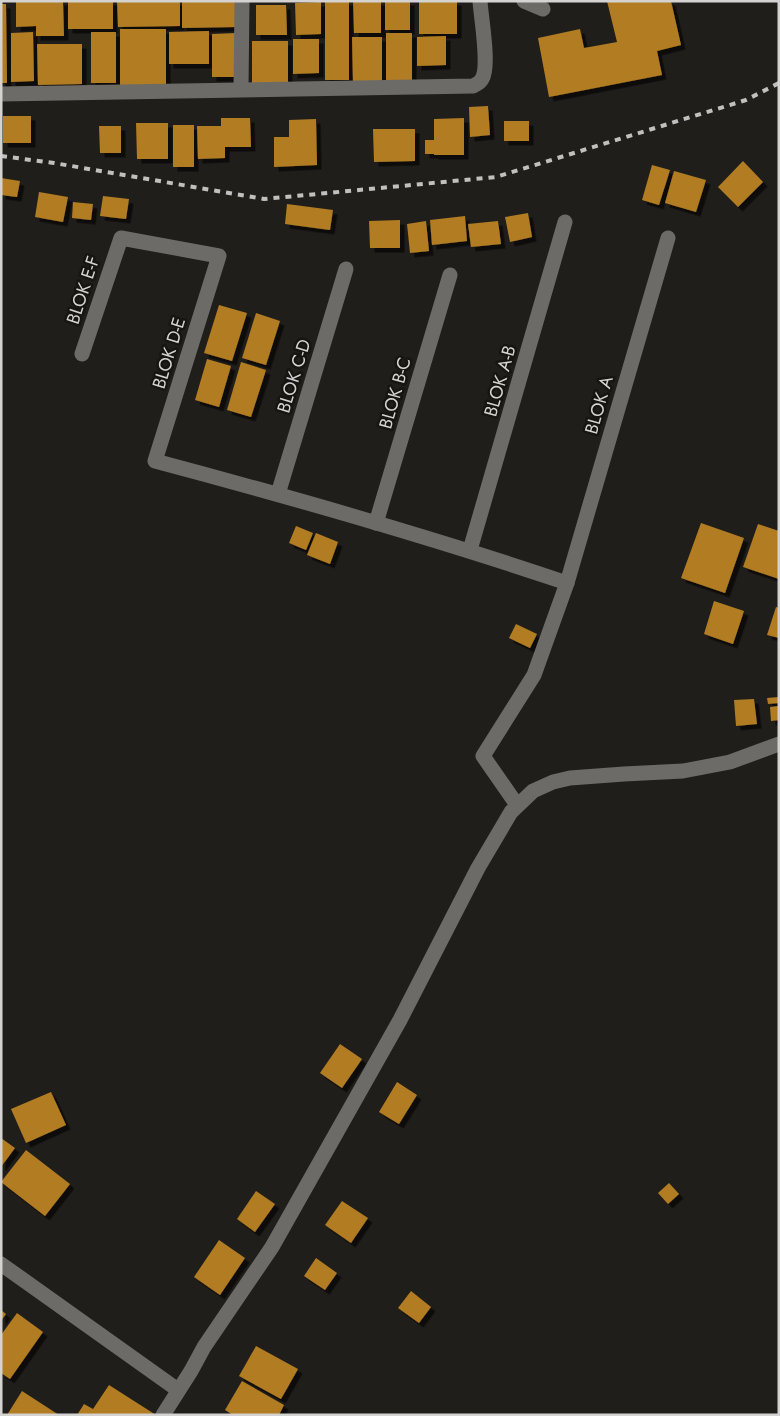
<svg xmlns="http://www.w3.org/2000/svg" width="780" height="1416" font-family="Jost,sans-serif">
<style>
.building{fill:#b17c22;filter:url(#shadow)}
.lines{fill:none;stroke-linecap:round;stroke-linejoin:round}
.minor{stroke:#6d6b67;stroke-width:15}
.rail{stroke:#c1c0be;stroke-width:4;stroke-dasharray:6 6;stroke-linecap:butt}
.labels{text-anchor:middle;stroke-width:5;stroke-linejoin:round;paint-order:stroke}
.street-label{font-size:18px;fill:#d4d3d1;stroke:#161512}
</style>
<defs>
<filter id="shadow"><feDropShadow dx="4.5" dy="4.5" stdDeviation="0" flood-color="#0009"/></filter>
</defs>
<rect width="100%" height="100%" fill="#201e1b"/>
<!-- building -->
<g class="building">
<path d="M16 1H63L64 36H36V26L16 27Z"/>
<rect x="68" y="1" width="45" height="28"/>
<path d="M117 1H180V26L118 27Z"/>
<path d="M182 1H236V27L182 28Z"/>
<rect x="325" y="1" width="24" height="79"/>
<path d="M353 1H381V33H354Z"/>
<rect x="385" y="1" width="25" height="29"/>
<rect x="419" y="1" width="38" height="33"/>
<path d="M607 1H671L681 45 657 51 662 75 549 97 538 38 580 29 584 48 617 42Z"/>
<path d="M321 2V34L296 35 295 3Z"/>
<path d="M1 4H6L7 83H1Z"/>
<path d="M256 5H286L287 35H256Z"/>
<rect x="120" y="29" width="46" height="56"/>
<path d="M209 31V64H169V32Z"/>
<path d="M33 32 34 81 11 82V33Z"/>
<rect x="91" y="32" width="25" height="51"/>
<path d="M237 33V77H212V34Z"/>
<rect x="386" y="33" width="26" height="50"/>
<path d="M446 36V65L417 66V37Z"/>
<path d="M352 37H382V82H353Z"/>
<path d="M293 39H319V73L293 74Z"/>
<path d="M252 41H288V84L252 85Z"/>
<path d="M37 44H82V84L38 85Z"/>
<path d="M488 106 490 135 470 137 469 107Z"/>
<rect x="3" y="116" width="28" height="27"/>
<path d="M221 118H250L251 147H225V158L198 159 197 126H221Z"/>
<path d="M464 118V155H434V154H425V140H434V119Z"/>
<path d="M316 119 317 165 274 167V137H289V120Z"/>
<rect x="504" y="121" width="25" height="20"/>
<path d="M136 123H168V159H137Z"/>
<rect x="173" y="125" width="21" height="42"/>
<path d="M99 126H121V153H100Z"/>
<path d="M373 129H415V161L374 162Z"/>
<path d="M743 161 763 182 738 207 718 187Z"/>
<path d="M652 165 670 170 659 205 642 200Z"/>
<path d="M674 171 706 180 696 212 665 203Z"/>
<path d="M1 178 20 181 17 197 1 195Z"/>
<path d="M39 192 68 197 63 222 35 217Z"/>
<path d="M103 196 129 199 126 219 100 216Z"/>
<path d="M73 202 93 204 91 220 72 218Z"/>
<path d="M287 204 333 210 330 230 285 224Z"/>
<path d="M528 213 532 237 510 242 505 217Z"/>
<path d="M465 216 467 241 432 245 430 220Z"/>
<path d="M400 220V248H370L369 221Z"/>
<path d="M426 221 429 251 410 253 407 224Z"/>
<path d="M498 221 501 244 471 247 468 224Z"/>
<path d="M219 305 247 313 232 361 204 353Z"/>
<path d="M256 313 280 321 266 365 242 358Z"/>
<path d="M207 359 231 366 219 407 195 400Z"/>
<path d="M241 362 266 370 251 417 227 410Z"/>
<path d="M701 523 744 538 725 593 681 578Z"/>
<path d="M758 524 779 531V579L743 567Z"/>
<path d="M296 526 313 533 306 550 289 543Z"/>
<path d="M316 533 338 542 330 564 307 555Z"/>
<path d="M714 601 744 611 733 644 704 634Z"/>
<path d="M776 607 779 608V638L767 635Z"/>
<path d="M516 624 537 634 530 648 509 638Z"/>
<path d="M779 697V703L768 704 767 698Z"/>
<path d="M754 699 757 724 736 726 734 700Z"/>
<path d="M779 706V720L771 721 770 707Z"/>
<path d="M340 1044 362 1059 342 1088 320 1073Z"/>
<path d="M397 1082 417 1095 399 1124 379 1112Z"/>
<path d="M51 1092 66 1125 26 1143 11 1109Z"/>
<path d="M1 1138 15 1148 1 1167Z"/>
<path d="M26 1150 70 1184 45 1216 1 1182Z"/>
<path d="M669 1183 679 1194 668 1204 658 1193Z"/>
<path d="M256 1191 275 1204 255 1232 237 1219Z"/>
<path d="M342 1201 368 1218 351 1243 325 1225Z"/>
<path d="M219 1240 245 1258 220 1295 194 1277Z"/>
<path d="M316 1258 337 1273 325 1290 304 1276Z"/>
<path d="M411 1291 431 1307 419 1323 398 1308Z"/>
<path d="M1 1310 6 1314 1 1321Z"/>
<path d="M17 1313 43 1332 10 1379 1 1373V1335Z"/>
<path d="M256 1346 298 1369 281 1399 239 1376Z"/>
<path d="M242 1381 284 1405 279 1415H233L225 1410Z"/>
<path d="M109 1385 156 1415H77L84 1404 93 1409Z"/>
<path d="M22 1391 59 1415H7Z"/>
</g>
<g class="lines">
<!-- minor -->
<g class="minor">
<path d="M524 1 543 9"/>
<path d="M241 89 242 1"/>
<path d="M1 94 473 86C477 84 480 83 482 79 490 66 481 18 480 1"/>
<path d="M82 354 121 238 219 256 155 461C294 498 431 537 567 583"/>
<path d="M278 494 346 269"/>
<path d="M376 523 450 275"/>
<path d="M470 550 565 222"/>
<path d="M517 805 483 756 534 675 567 583 668 238"/>
<path d="M1 1264 178 1390"/>
<path d="M163 1415 191 1371 204 1347 272 1247 400 1020 478 868 511 812 533 791 553 782 570 778 624 774 683 771 730 762 779 744"/>
</g>
<!-- rail -->
<path class="rail" d="M1 156 54 163 264 199 496 177 746 100 779 83"/>
</g>
<g class="labels">
<!-- street labels -->
<g class="street-label">
<text transform="translate(83 290) rotate(-72)" y="6">BLOK E-F</text>
<text transform="translate(169 353) rotate(-73)" y="6">BLOK D-E</text>
<text transform="translate(294 376) rotate(-73)" y="6">BLOK C-D</text>
<text transform="translate(500 381) rotate(-74)" y="6">BLOK A-B</text>
<text transform="translate(395 393) rotate(-74)" y="6">BLOK B-C</text>
<text transform="translate(599 405) rotate(-74)" y="6">BLOK A</text>
</g>
</g>
<!-- border -->
<rect width="780" height="1416" fill="none" stroke="#d4d3d1" stroke-width="5"/>
</svg>
